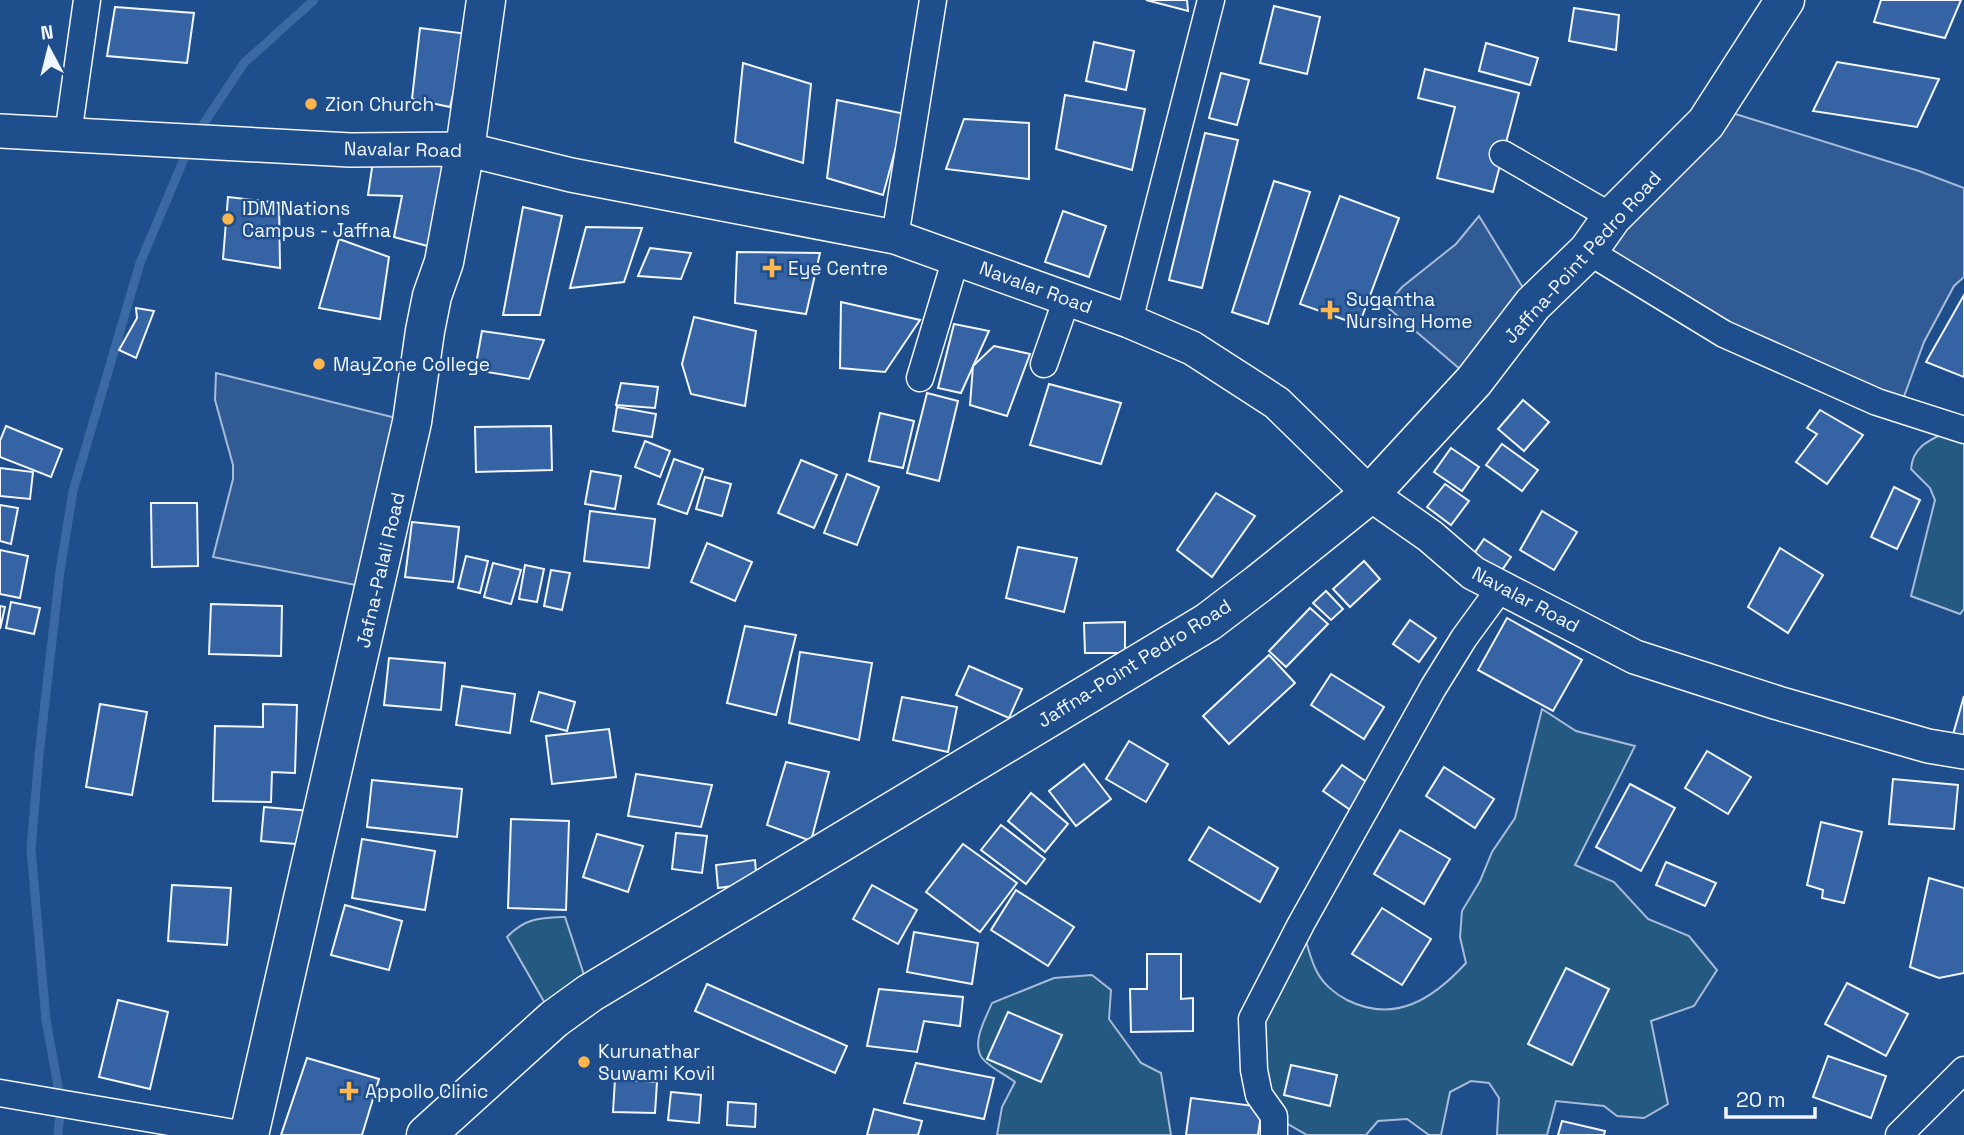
<svg xmlns="http://www.w3.org/2000/svg" width="1964" height="1135" font-family="'Space Grotesk',sans-serif">
<style>
.green{fill:#245a82;stroke:#a8bbd7;stroke-width:2}
.parking{fill:#305b95;stroke:#a8bbd7;stroke-width:2}
.lines{fill:none;stroke-linecap:round;stroke-linejoin:round}
.stream{stroke:#3b69a3;stroke-width:9}
.building{fill:#3563a3;stroke:#f2f6ff;stroke-width:2}
.minor-casing{stroke:#f2f6ff;stroke-width:29}
.tertiary-casing{stroke:#f2f6ff;stroke-width:36}
.primary-casing{stroke:#f2f6ff;stroke-width:41}
.minor{stroke:#1f4e8c;stroke-width:26}
.tertiary{stroke:#1f4e8c;stroke-width:33}
.primary{stroke:#1f4e8c;stroke-width:38}
.poi-dot{fill:#ffb74d;stroke:#1f4e8c;stroke-width:2.5}
.labels{text-anchor:middle;stroke-width:5;stroke-linejoin:round;paint-order:stroke}
.poi-label{font-size:19px;fill:#f2f6ff;stroke:#1f4e8c;text-anchor:start}
.street-label{font-size:19px;fill:#f2f6ff;stroke:#1f4e8c}
</style>
<rect width="100%" height="100%" fill="#1f4e8c"/>
<!-- green -->
<g class="green">
<path d="M1953 429 1964 430V609L1960 614 1911 596 1935 500 1930 488 1911 469C1913 444 1933 439 1953 429Z"/>
<path d="M1542 709 1576 731 1635 746 1575 865 1614 882 1648 919 1689 936 1717 970 1694 1006 1651 1021 1668 1104 1644 1118 1617 1116 1604 1106 1556 1101 1547 1135H1497L1499 1098 1489 1083 1471 1081 1450 1092 1441 1135H1429L1407 1119 1378 1121 1366 1135H1307L1274 1116 1252 1019 1301 924C1306 939 1309 956 1316 970 1322 983 1335 994 1347 1000 1395 1024 1433 999 1466 963L1460 937 1462 911 1480 881 1492 852 1515 818Z"/>
<path d="M565 917 590 993 554 1019 507 937C525 918 539 918 565 917Z"/>
<path d="M1092 975 1111 990 1109 1019 1141 1063 1161 1073 1171 1135H997L1002 1107 1015 1082C1006 1075 989 1067 982 1058 971 1042 986 1018 992 1003L1054 978Z"/>
</g>
<!-- parking -->
<g class="parking">
<path d="M1716 108 1919 171 1964 188V277L1954 286 1924 342 1899 410 1588 251Z"/>
<path d="M1479 216 1533 304 1474 381 1386 306 1402 287 1456 244Z"/>
<path d="M216 373 412 422 376 589 213 557 233 479V465L215 400Z"/>
</g>
<g class="lines">
<!-- stream -->
<g class="stream">
<path d="M196 135 244 63 314 0"/>
<path d="M58 1135 61 1103 46 1020 31 849 39 755 60 571 73 491 140 263 189 147"/>
</g>
</g>
<!-- building -->
<g class="building">
<path d="M1146 0H1187L1188 11Z"/>
<path d="M1881 0H1961L1945 38 1874 22Z"/>
<path d="M1274 6 1320 17 1307 74 1260 63Z"/>
<path d="M115 7 194 13 187 63 107 56Z"/>
<path d="M1574 8 1619 15 1616 50 1569 41Z"/>
<path d="M420 28 468 34 450 107 412 99Z"/>
<path d="M1094 42 1134 51 1126 90 1086 81Z"/>
<path d="M1486 43 1538 58 1530 85 1479 71Z"/>
<path d="M1837 62 1939 79 1917 127 1813 111Z"/>
<path d="M743 63 811 84 803 163 735 142Z"/>
<path d="M1425 69 1519 93 1493 192 1437 178 1455 107 1418 98Z"/>
<path d="M1221 73 1249 80 1237 125 1209 118Z"/>
<path d="M1065 95 1145 109 1132 170 1056 149Z"/>
<path d="M837 100 905 114 883 195 827 178Z"/>
<path d="M964 119 1029 123V179L946 169Z"/>
<path d="M1205 133 1238 140 1202 288 1169 280Z"/>
<path d="M373 161 446 166 431 247 394 237 402 196 368 195Z"/>
<path d="M1274 181 1310 192 1268 324 1232 312Z"/>
<path d="M1340 196 1399 218 1359 325 1300 304Z"/>
<path d="M228 197 279 203 280 268 223 259Z"/>
<path d="M523 207 562 216 540 315H503Z"/>
<path d="M1063 211 1106 226 1089 277 1045 262Z"/>
<path d="M586 227 642 228 624 282 570 288Z"/>
<path d="M339 239 389 257 380 319 319 308Z"/>
<path d="M650 248 691 253 681 279 638 276Z"/>
<path d="M737 252 820 253 806 314 735 303Z"/>
<path d="M1964 295V377L1926 362Z"/>
<path d="M841 302 920 320 885 372 840 368Z"/>
<path d="M136 308 154 311 136 358 119 350 137 318Z"/>
<path d="M694 317 756 331 745 406 691 394 682 364Z"/>
<path d="M954 324 989 331 961 393 938 388Z"/>
<path d="M482 331 544 340 529 379 475 370Z"/>
<path d="M994 346 1030 354 1007 416 970 405 973 366Z"/>
<path d="M621 383 658 387 655 408 616 405Z"/>
<path d="M1049 384 1121 403 1101 464 1030 445Z"/>
<path d="M927 393 958 401 939 481 907 473Z"/>
<path d="M1523 400 1549 422 1524 451 1498 429Z"/>
<path d="M617 407 656 414 652 437 613 431Z"/>
<path d="M1820 410 1863 435 1827 484 1796 462 1817 434 1807 428Z"/>
<path d="M880 413 914 421 903 468 869 461Z"/>
<path d="M6 426 62 449 51 477 0 457V441Z"/>
<path d="M551 426 552 470 476 472 475 427Z"/>
<path d="M645 441 670 451 660 477 635 467Z"/>
<path d="M1502 444 1538 470 1522 491 1486 465Z"/>
<path d="M1451 448 1479 467 1462 491 1434 472Z"/>
<path d="M674 459 703 469 687 514 658 504Z"/>
<path d="M801 460 837 475 814 528 778 513Z"/>
<path d="M0 468 33 472 30 499 0 496Z"/>
<path d="M591 471 621 476 615 509 585 504Z"/>
<path d="M847 474 879 487 857 545 824 533Z"/>
<path d="M705 477 731 484 722 516 696 509Z"/>
<path d="M1445 484 1469 501 1451 525 1427 507Z"/>
<path d="M1894 487 1920 500 1897 549 1871 537Z"/>
<path d="M1216 493 1255 516 1212 577 1177 550Z"/>
<path d="M151 503H197L198 566 152 567Z"/>
<path d="M0 505 18 508 11 544 0 541Z"/>
<path d="M590 511 655 519 649 568 584 561Z"/>
<path d="M1542 511 1577 532 1554 570 1520 550Z"/>
<path d="M412 522 459 527 453 582 405 577Z"/>
<path d="M1484 539 1511 557 1498 576 1471 558Z"/>
<path d="M707 543 752 562 735 601 691 582Z"/>
<path d="M1018 547 1077 558 1064 612 1006 598Z"/>
<path d="M1780 548 1823 575 1788 633 1748 607Z"/>
<path d="M0 550 28 556 20 598 0 594Z"/>
<path d="M466 556 488 561 480 593 458 588Z"/>
<path d="M1364 561 1380 579 1350 607 1333 589Z"/>
<path d="M493 563 521 570 511 604 484 597Z"/>
<path d="M525 565 544 569 537 602 519 599Z"/>
<path d="M551 570 570 573 562 610 544 606Z"/>
<path d="M1326 591 1343 609 1331 620 1313 603Z"/>
<path d="M11 602 40 608 34 634 6 628Z"/>
<path d="M211 604 282 606 281 656 209 654Z"/>
<path d="M0 606 5 607 0 629Z"/>
<path d="M1310 608 1328 624 1286 667 1269 651Z"/>
<path d="M1507 618 1582 660 1553 711 1478 670Z"/>
<path d="M1410 620 1436 638 1419 662 1393 644Z"/>
<path d="M1125 622V653H1085L1084 623Z"/>
<path d="M745 626 796 635 776 715 727 703Z"/>
<path d="M800 652 872 663 859 740 789 723Z"/>
<path d="M1269 655 1295 683 1229 744 1203 716Z"/>
<path d="M389 658 445 663 441 710 384 705Z"/>
<path d="M969 666 1022 689 1009 718 956 695Z"/>
<path d="M1331 674 1384 707 1364 739 1311 705Z"/>
<path d="M462 686 515 694 510 733 456 725Z"/>
<path d="M539 692 575 702 567 731 531 721Z"/>
<path d="M1964 696V740L1952 738Z"/>
<path d="M902 697 957 707 948 752 893 740Z"/>
<path d="M100 704 147 712 132 795 86 787Z"/>
<path d="M263 704 297 705 295 773 272 772 271 802 213 801 215 726 263 727Z"/>
<path d="M609 729 616 777 552 784 546 736Z"/>
<path d="M1129 741 1168 764 1146 802 1106 779Z"/>
<path d="M1707 751 1751 777 1728 814 1685 788Z"/>
<path d="M786 762 829 772 811 841 767 825Z"/>
<path d="M1084 764 1111 799 1076 826 1049 791Z"/>
<path d="M1342 765 1371 785 1352 811 1323 791Z"/>
<path d="M1444 767 1494 799 1475 828 1426 796Z"/>
<path d="M636 774 712 785 701 827 628 816Z"/>
<path d="M1893 779 1958 785 1954 829 1889 824Z"/>
<path d="M372 780 462 789 457 837 367 827Z"/>
<path d="M1630 784 1675 808 1641 871 1596 847Z"/>
<path d="M1031 793 1068 824 1045 852 1008 821Z"/>
<path d="M264 807 310 811 307 845 261 841Z"/>
<path d="M511 819 569 821 566 910 508 908Z"/>
<path d="M1821 822 1862 832 1844 903 1822 898 1823 890 1807 885Z"/>
<path d="M1001 825 1045 859 1026 884 981 850Z"/>
<path d="M1209 827 1278 868 1260 902 1189 860Z"/>
<path d="M1400 830 1450 859 1424 904 1374 874Z"/>
<path d="M676 833 707 836 702 873 672 869Z"/>
<path d="M597 834 643 846 628 892 583 877Z"/>
<path d="M362 839 435 851 425 910 352 898Z"/>
<path d="M963 844 1017 883 980 932 926 892Z"/>
<path d="M755 860 756 872 747 884 718 888 716 865Z"/>
<path d="M1666 862 1716 883 1705 906 1656 885Z"/>
<path d="M1929 878 1964 888V973L1939 978 1910 967Z"/>
<path d="M172 885 231 888 227 945 168 941Z"/>
<path d="M872 885 917 910 898 944 853 919Z"/>
<path d="M1016 890 1074 927 1048 966 991 930Z"/>
<path d="M345 905 402 921 389 970 331 955Z"/>
<path d="M1382 908 1431 939 1402 985 1352 954Z"/>
<path d="M914 932 978 943 972 984 907 972Z"/>
<path d="M1147 954H1181V999L1193 998V1031L1131 1032 1130 989H1147Z"/>
<path d="M1566 968 1609 989 1572 1065 1528 1044Z"/>
<path d="M1847 983 1908 1014 1886 1056 1825 1024Z"/>
<path d="M707 984 847 1046 835 1073 695 1011Z"/>
<path d="M879 989 963 997 960 1026 924 1021 917 1052 867 1046Z"/>
<path d="M118 1000 168 1012 150 1089 99 1077Z"/>
<path d="M1008 1012 1062 1035 1041 1082 987 1059Z"/>
<path d="M1828 1056 1886 1076 1871 1118 1813 1097Z"/>
<path d="M307 1058 379 1079 362 1135H281Z"/>
<path d="M916 1063 994 1078 984 1119 904 1103Z"/>
<path d="M1291 1065 1337 1075 1330 1106 1284 1095Z"/>
<path d="M615 1079 657 1082 655 1113 613 1112Z"/>
<path d="M671 1092 701 1095 699 1123 668 1120Z"/>
<path d="M1191 1098 1262 1107 1258 1135H1186Z"/>
<path d="M728 1102 756 1104 755 1127 727 1125Z"/>
<path d="M874 1109 922 1121 918 1135H867Z"/>
<path d="M1562 1121 1605 1131 1604 1135H1558Z"/>
</g>
<g class="lines">
<defs>
<g id="minor">
<path d="M68 135 87 0"/>
<path d="M1503 154 1612 217"/>
<path d="M895 237 933 0"/>
<path d="M1588 251 1724 334 1877 402 1964 430"/>
<path d="M1129 321 1211 0"/>
<path d="M1044 364 1067 298"/>
<path d="M920 378 956 258"/>
<path d="M0 1093 246 1135"/>
<path d="M1274 1135V1116L1259 1095 1254 1070 1252 1019 1301 924 1433 688 1464 638 1502 586"/>
<path d="M1899 1135 1964 1070"/>
</g>
<path id="tertiary" d="M0 131 350 150 465 149 571 175 895 237 1129 321 1192 348 1277 403 1370 494 1430 536 1473 573 1635 657 1778 703 1928 746 1964 752"/>
<g id="primary">
<path d="M249 1135 412 422 425 331 432 296 444 262 465 149 486 0"/>
<path d="M426 1135 554 1019 590 993 1208 622 1258 584 1370 494 1474 381 1533 304 1588 251 1612 217 1706 123 1785 0"/>
</g>
</defs>
<!-- minor casing -->
<use href="#minor" class="minor-casing"/>
<!-- tertiary casing -->
<use href="#tertiary" class="tertiary-casing"/>
<!-- primary casing -->
<use href="#primary" class="primary-casing"/>
<!-- minor -->
<use href="#minor" class="minor"/>
<!-- tertiary -->
<use href="#tertiary" class="tertiary"/>
<!-- primary -->
<use href="#primary" class="primary"/>
</g>
<!-- markers -->
<g class="poi-dot">
<circle cx="311" cy="104" r="7"/>
<circle cx="228" cy="219" r="7"/>
<path d="M768.5 257.5h7v7h7v7h-7v7h-7v-7h-7v-7h7z"/>
<path d="M1326.5 299.5h7v7h7v7h-7v7h-7v-7h-7v-7h7z"/>
<circle cx="319" cy="364" r="7"/>
<circle cx="584" cy="1062" r="7"/>
<path d="M345.5 1080.5h7v7h7v7h-7v7h-7v-7h-7v-7h7z"/>
</g>
<g class="labels">
<!-- poi labels -->
<g class="poi-label">
<text x="325" y="111">Zion Church</text>
<text x="242" y="215">IDM Nations<tspan x="242" dy="22">Campus - Jaffna</tspan></text>
<text x="788" y="275">Eye Centre</text>
<text x="1346" y="306">Sugantha<tspan x="1346" dy="22">Nursing Home</tspan></text>
<text x="333" y="371">MayZone College</text>
<text x="598" y="1058">Kurunathar<tspan x="598" dy="22">Suwami Kovil</tspan></text>
<text x="365" y="1098">Appollo Clinic</text>
</g>
<!-- street labels -->
<g class="street-label">
<text transform="translate(403 149) rotate(1)" y="7">Navalar Road</text>
<text transform="translate(1582 257) rotate(-48)" y="7">Jaffna-Point Pedro Road</text>
<text transform="translate(1036 287) rotate(20)" y="7">Navalar Road</text>
<text transform="translate(380 570) rotate(-77)" y="7">Jafna-Palali Road</text>
<text transform="translate(1526 599) rotate(28)" y="7">Navalar Road</text>
<text transform="translate(1134 663) rotate(-32)" y="7">Jaffna-Point Pedro Road</text>
</g>
</g>
<!-- north arrow -->
<g transform="translate(49 49) rotate(353)" stroke="#1f4e8c" stroke-width="5" paint-order="stroke">
<path d="M0-5L12 26L0 18L-12 26Z" fill="#f2f6ff"/>
<text y="-10" font-size="19" font-weight="bold" text-anchor="middle" fill="#f2f6ff">N</text>
</g>
<!-- scale -->
<path d="M1726 1107v10h89v-10" fill="none" stroke="#f2f6ff" stroke-width="3.5"/>
<text x="1736" y="1107" font-size="21" fill="#f2f6ff" stroke="#1f4e8c" stroke-width="5" paint-order="stroke">20 m</text>
</svg>
